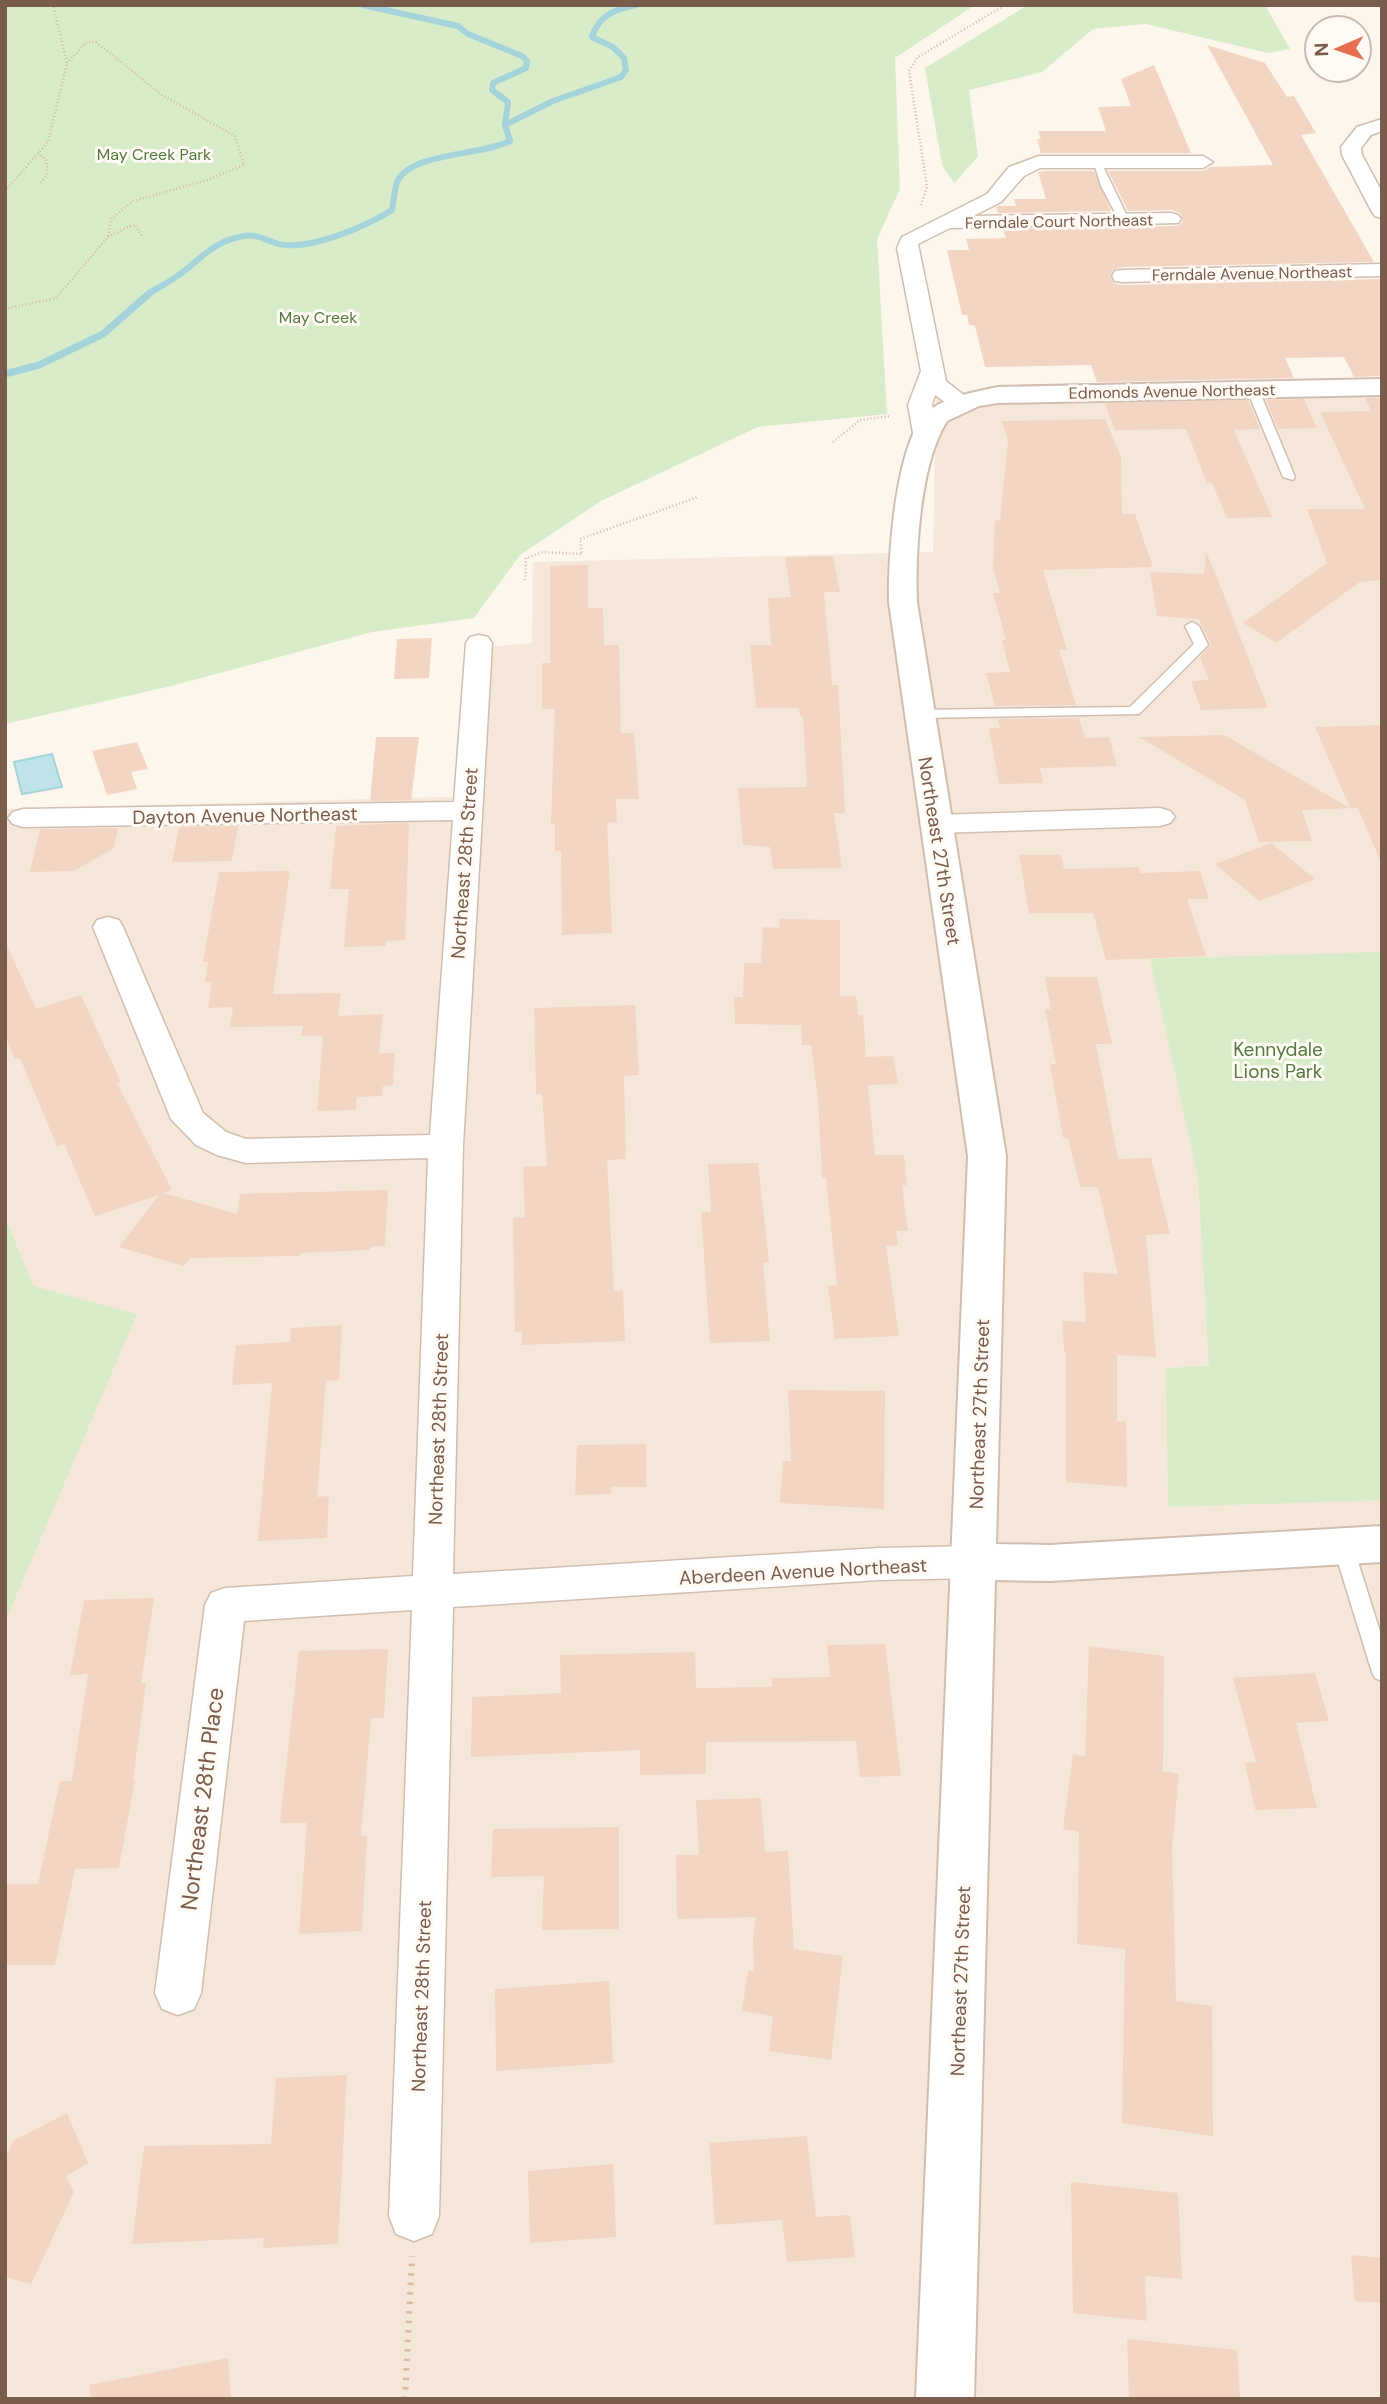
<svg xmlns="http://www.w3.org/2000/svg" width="1387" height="2404" font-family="'DM Sans',sans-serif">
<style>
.residential{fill:#f5e8da}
.green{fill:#d8ecc9}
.water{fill:#bfe3e8;stroke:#a5d3da;stroke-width:2}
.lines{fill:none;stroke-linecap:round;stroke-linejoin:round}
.stream-far1{stroke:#a5d3da;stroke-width:6}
.stream{stroke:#a5d3da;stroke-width:7}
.building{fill:#f3d5c3}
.service-casing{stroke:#d1beb0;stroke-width:3}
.minor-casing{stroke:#d1beb0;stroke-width:3}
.tertiary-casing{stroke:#d1beb0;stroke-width:4}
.path-far1{stroke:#d9b8a5;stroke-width:2.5;stroke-dasharray:1 2.5;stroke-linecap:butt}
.path{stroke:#d9b8a5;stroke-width:6;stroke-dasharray:2.5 7;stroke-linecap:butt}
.service{fill:#fff;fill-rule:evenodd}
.minor{fill:#fff;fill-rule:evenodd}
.tertiary{fill:#fff;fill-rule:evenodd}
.labels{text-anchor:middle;stroke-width:6;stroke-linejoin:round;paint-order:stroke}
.far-park-label{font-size:16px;fill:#537a41;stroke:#fffaf3}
.far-street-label{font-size:16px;fill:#7a5c4d;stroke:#fffaf3}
.street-label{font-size:19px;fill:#7a5c4d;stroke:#fffaf3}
.park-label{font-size:19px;fill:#537a41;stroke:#fffaf3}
.near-street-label{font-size:23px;fill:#7a5c4d;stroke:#fffaf3}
</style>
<rect width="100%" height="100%" fill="#fdf6ec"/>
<!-- residential -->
<path class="residential" d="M1382 385V2399H5V809L478 796 486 647 532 643 533 562 933 552 936 393Z"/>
<!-- green -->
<g class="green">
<path d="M5 5H975L895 58 900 189 877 239 887 414 758 427 601 501 520 555 474 618 372 632 171 686 5 724Z"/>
<path d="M1028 5H1265L1290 49 1268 53 1146 24 1093 29 1042 72 969 90 978 157 954 183 942 165 925 68Z"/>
<path d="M1379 952 1382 959V1500L1168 1507 1166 1368 1209 1366 1198 1178 1150 959Z"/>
<path d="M5 1217 33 1286 137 1314 5 1622Z"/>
</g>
<!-- water -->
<path class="water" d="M52 754 62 787 22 794 14 762Z"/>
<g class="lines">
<!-- stream-far1 -->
<g class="stream-far1">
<path d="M505 125 553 101 621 77 626 70 624 58 613 47 592 37C599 15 615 9 636 5"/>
<path d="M148 294C158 288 167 283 176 277 201 260 212 241 244 236 260 233 270 244 285 245 315 248 367 226 392 210 394 201 394 191 397 182 411 152 481 156 510 141L505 125 508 102 492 90 493 83 526 68 527 61 522 56 468 34 458 26 363 5"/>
</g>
<!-- stream -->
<path class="stream" d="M5 374 39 365 103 334 151 292"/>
</g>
<!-- building -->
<g class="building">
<path d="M1207 45 1265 63 1287 97 1294 96 1316 133 1301 135 1374 262 1123 267 1113 270 1110 277 1115 284 1123 285 1382 279V376L1354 377 1344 357 1285 358 1294 378 1097 382 1091 365 985 367 975 326 969 325 967 315H962L947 250H969L966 239 1006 238 1003 229 1178 226 1183 221 1180 213 1172 210 1128 211 1108 171H1203L1210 167 1273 165Z"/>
<path d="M1154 65 1191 153H1041L1037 139H1041L1038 131H1106L1098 107 1131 106 1121 79Z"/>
<path d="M1046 171H1094L1111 211 998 213 996 207 999 206H1016L1014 199H1046L1038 172Z"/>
<path d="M1365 398H1382V580L1360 582 1276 643 1243 623 1327 563 1307 509H1365L1320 412 1371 411Z"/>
<path d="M1304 399 1317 428 1278 429 1266 400Z"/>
<path d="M1248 400 1260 429 1234 430 1272 517 1227 518 1212 483H1207L1186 429 1115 430 1105 403Z"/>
<path d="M1105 419 1121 457 1122 514H1135L1153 567 1043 570 1067 650H1059L1076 705 995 706 986 673 1010 672 1002 640H1006L993 593H1000L993 568 995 520 1000 521 1008 440 1002 421Z"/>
<path d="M1206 552 1218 580 1268 708 1201 710 1191 681 1209 680 1200 657 1211 645 1199 619 1157 616 1150 572 1204 574Z"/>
<path d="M833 556 840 592H824L832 685H838L845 810 844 813H834L842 868 773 869 770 847 743 845 738 788 807 787 803 716H800L799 708H756L750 645H771L768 598 791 597 785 557Z"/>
<path d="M588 565V608H603L604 645H619L621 733H634L639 799H616L617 822 607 823 612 933 562 935 561 851H555V824H551L555 709H542V663H550V566Z"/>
<path d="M432 638 429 678 394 679 397 639Z"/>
<path d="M1079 718 1085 738 1109 737 1117 766 1040 768 1043 783 999 784 989 728H1000L998 719Z"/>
<path d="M1382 725 1381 863 1358 808 1302 810 1312 841 1259 842 1245 800 1139 737 1224 735 1350 808 1315 727Z"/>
<path d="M376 737H419L411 800 370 801Z"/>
<path d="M137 742 148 769 131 772 137 789 107 795 92 751Z"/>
<path d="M409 823 405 940 386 941V946L344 947 349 889H330L336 826Z"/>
<path d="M238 826 232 861 172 862 179 827Z"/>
<path d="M118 828 114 848 74 871 30 872 40 829Z"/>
<path d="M1271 843 1315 879 1259 901 1215 864Z"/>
<path d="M1019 855H1061L1064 869 1139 867 1140 873 1200 871 1209 899H1187L1206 956 1106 960 1093 913H1029Z"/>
<path d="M290 871 273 994 341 993 338 1016 383 1014 379 1053H395L393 1085 383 1086 382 1096 357 1097 356 1110 317 1111 323 1036H301L303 1026 230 1027 233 1007 208 1008 212 982H205L208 962H203L219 872Z"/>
<path d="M779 919 840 920V996H856L858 1015H863L866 1057 893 1056 898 1084 868 1085 875 1155H904L907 1185H902L908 1231H896L898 1245 886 1246 899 1336 835 1339 828 1286 837 1285 826 1178H822L818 1098 811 1045H802L801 1025 735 1024 734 997H743L744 963H761L763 927 780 928Z"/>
<path d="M5 941 36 1009 81 995 121 1082 117 1083 172 1190 164 1193 237 1214 240 1194 388 1190 385 1246 370 1247V1250L300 1253V1256L190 1258 184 1266 119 1247 159 1195 95 1216 64 1144 57 1146 20 1058 15 1059 5 1036Z"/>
<path d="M1045 977H1097L1112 1044H1096L1118 1159 1151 1158 1170 1234 1146 1235 1156 1357 1117 1355V1421L1126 1422 1127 1487 1066 1482V1352H1064L1062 1321 1086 1322 1083 1272 1118 1274 1098 1187H1080L1068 1138H1063L1050 1064H1056L1045 1009H1051Z"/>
<path d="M635 1005 639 1075 624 1076 626 1159 607 1160 614 1291 623 1290 625 1341 522 1345V1331L515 1332 513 1218 525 1217 523 1167 547 1166 542 1094H536L534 1008Z"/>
<path d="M758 1163 769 1263H763L770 1341 710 1343 701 1212H711L708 1164Z"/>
<path d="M342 1325 339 1380 326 1381 317 1497 329 1496 327 1538 258 1541 272 1383 232 1385 236 1345 290 1342 291 1328Z"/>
<path d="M788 1390 885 1391 884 1509 780 1503 783 1461H791Z"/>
<path d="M646 1444V1487H611V1494L575 1495 577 1445Z"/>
<path d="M154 1598 141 1683H146L133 1780H135L119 1868 75 1869 55 1965H5V1884H38L60 1781H72L88 1674 70 1675 84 1600Z"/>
<path d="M885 1644 901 1776 860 1777 856 1741 706 1742V1774L640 1775V1750L471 1757 472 1697 561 1693 560 1655 695 1652 696 1688 772 1687V1678L830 1677 827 1645Z"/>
<path d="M1089 1646 1164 1656 1163 1771 1179 1774 1172 1847 1176 2001 1212 2006 1213 2136 1122 2123 1125 1949 1077 1944 1079 1832 1063 1829 1073 1754 1085 1757Z"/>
<path d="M388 1649 384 1718H371L361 1836H367L362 1931 299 1934 307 1823H280L299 1651Z"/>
<path d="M1315 1673 1329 1721 1296 1723 1317 1808 1255 1810 1245 1763 1256 1762 1233 1678Z"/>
<path d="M761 1798 765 1852 788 1851 794 1949 843 1956 831 2060 769 2051 773 2016 742 2011 748 1971H754L753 1938 756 1917 677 1919 676 1855H699L696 1800Z"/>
<path d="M619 1827V1929L542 1930 544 1876 491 1877 493 1829Z"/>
<path d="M609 1981 613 2063 496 2071 495 1989Z"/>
<path d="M347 2075 338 2244 263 2248 264 2238 132 2244 144 2146 271 2144 276 2078Z"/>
<path d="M67 2113 88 2163 66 2176 74 2192 31 2284 5 2277V2159L13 2141Z"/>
<path d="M807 2136 816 2217 850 2215 855 2257 787 2262 782 2220 715 2225 709 2143Z"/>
<path d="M613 2164 616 2237 530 2243 528 2171Z"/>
<path d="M1071 2182 1178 2193 1182 2279 1145 2276 1147 2321 1073 2313Z"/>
<path d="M1351 2255 1382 2258V2303L1355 2301Z"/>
<path d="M1127 2339 1237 2350 1240 2399H1129Z"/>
<path d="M228 2358 231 2399H91L89 2385Z"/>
</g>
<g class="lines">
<defs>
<g id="service">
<path d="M1093 160 1101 162 1129 220 1128 222 1119 220 1101 186Z"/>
<path d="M1249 388 1259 390 1295 477 1293 480 1283 477 1247 390Z"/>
<path d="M1192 622 1199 626 1208 645 1139 714 918 718 911 714 918 710 1130 707 1194 644 1185 626Z"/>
<path d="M1343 1538 1350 1540 1353 1546 1382 1638V1681L1375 1678 1372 1672 1333 1546 1336 1540Z"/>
</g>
<g id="minor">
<path d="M1382 119V131L1371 135 1361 148 1362 155 1382 192V218L1375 216 1372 212 1342 155 1341 147 1357 127Z"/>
<path d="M1039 156H1203L1213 162 1203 168H1040L1024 176 1001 202 973 216 1171 213 1178 215 1181 219 1178 223 950 228 918 244 946 381 975 404 971 409C956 413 947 403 935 395L932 405 938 438 934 443H918L914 438 908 405 921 371 897 248 902 237 987 194 1009 167Z"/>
<path d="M1382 264V276L1123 282 1115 281 1112 276 1115 271 1123 270Z"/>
<path d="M479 635 488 637 492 643 463 1146 453 1574 879 1548 974 1546 988 1550 994 1562 988 1574 974 1578 879 1580 453 1607 439 2216 432 2234 414 2241 396 2234 389 2216 412 1610 244 1621 201 1993 194 2009 178 2015 162 2009 155 1993 205 1605 211 1593 225 1588 413 1576 428 1158 246 1163 217 1155 196 1145 171 1119 93 927 97 920 108 917 119 920 123 927 203 1113 226 1132 246 1139 430 1135 453 820 23 827 13 824 8 818 13 812 23 809 454 802 466 643 470 637Z"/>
<path d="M1160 808 1170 811 1175 817 1170 823 1160 826 935 833 925 830 920 824 925 818 935 815Z"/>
</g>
<path id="tertiary" d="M1382 379V395L998 403 979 406 947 421C920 463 915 552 917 602L1006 1156 996 1544 1050 1545 1382 1526V1562L1050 1581 995 1580 974 2399H916L968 1156 889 602C888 560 895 435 931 409 950 396 975 392 998 387Z"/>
</defs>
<!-- service casing -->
<use href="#service" class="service-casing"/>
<!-- minor casing -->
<use href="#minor" class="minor-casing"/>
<!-- tertiary casing -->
<use href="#tertiary" class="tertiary-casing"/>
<!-- path-far1 -->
<g class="path-far1">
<path d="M38 153 47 161V175L39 185"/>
<path d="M5 191 48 142 67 63 53 5"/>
<path d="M921 205 927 187 909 71 918 57 1005 5"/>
<path d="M108 237 134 224 143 237"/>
<path d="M5 309 56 298 108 237 111 219 133 201 207 180 244 165 235 136 162 95 96 42H87L67 63"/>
<path d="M833 442 860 420 891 416"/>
<path d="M525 580 526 558 543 552 582 554 580 539 698 497"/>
</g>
<!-- path -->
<path class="path" d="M405 2399 412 2256"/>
<!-- service -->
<use href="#service" class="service"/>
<!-- minor -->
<use href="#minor" class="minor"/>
<!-- tertiary -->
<use href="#tertiary" class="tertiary"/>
</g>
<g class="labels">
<!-- far-park labels -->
<g class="far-park-label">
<text x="154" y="160">May Creek Park</text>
<text x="318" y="323">May Creek</text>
</g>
<!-- far-street labels -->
<g class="far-street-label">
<text transform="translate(1059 221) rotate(-1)" y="6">Ferndale Court Northeast</text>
<text transform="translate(1252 273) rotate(-1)" y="6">Ferndale Avenue Northeast</text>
<text transform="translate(1172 391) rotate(-1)" y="6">Edmonds Avenue Northeast</text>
</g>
<!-- street labels -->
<g class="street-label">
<text transform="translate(245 815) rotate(-1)" y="7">Dayton Avenue Northeast</text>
<text transform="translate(940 851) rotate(81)" y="7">Northeast 27th Street</text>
<text transform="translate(464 863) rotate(-86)" y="7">Northeast 28th Street</text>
<text transform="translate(979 1414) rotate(-88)" y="7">Northeast 27th Street</text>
<text transform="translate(438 1429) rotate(-88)" y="7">Northeast 28th Street</text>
<text transform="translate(803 1571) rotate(-3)" y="7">Aberdeen Avenue Northeast</text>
<text transform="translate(960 1981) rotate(-88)" y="7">Northeast 27th Street</text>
<text transform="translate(421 1996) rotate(-88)" y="7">Northeast 28th Street</text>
</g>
<!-- park labels -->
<g class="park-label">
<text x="1278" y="1056">Kennydale<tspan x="1278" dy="22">Lions Park</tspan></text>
</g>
<!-- near-street labels -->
<g class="near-street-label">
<text transform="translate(202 1799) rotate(-83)" y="8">Northeast 28th Place</text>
</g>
</g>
<!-- border -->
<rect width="1387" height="2404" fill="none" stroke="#7a5c4d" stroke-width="14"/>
<!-- north arrow -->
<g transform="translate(1338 49) rotate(268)"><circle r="33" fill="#fffaf3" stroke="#cabbb1" stroke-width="2"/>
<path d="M0-5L12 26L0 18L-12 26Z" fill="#e76f51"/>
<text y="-10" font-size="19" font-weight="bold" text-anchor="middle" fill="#7a5c4d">N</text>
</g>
</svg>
